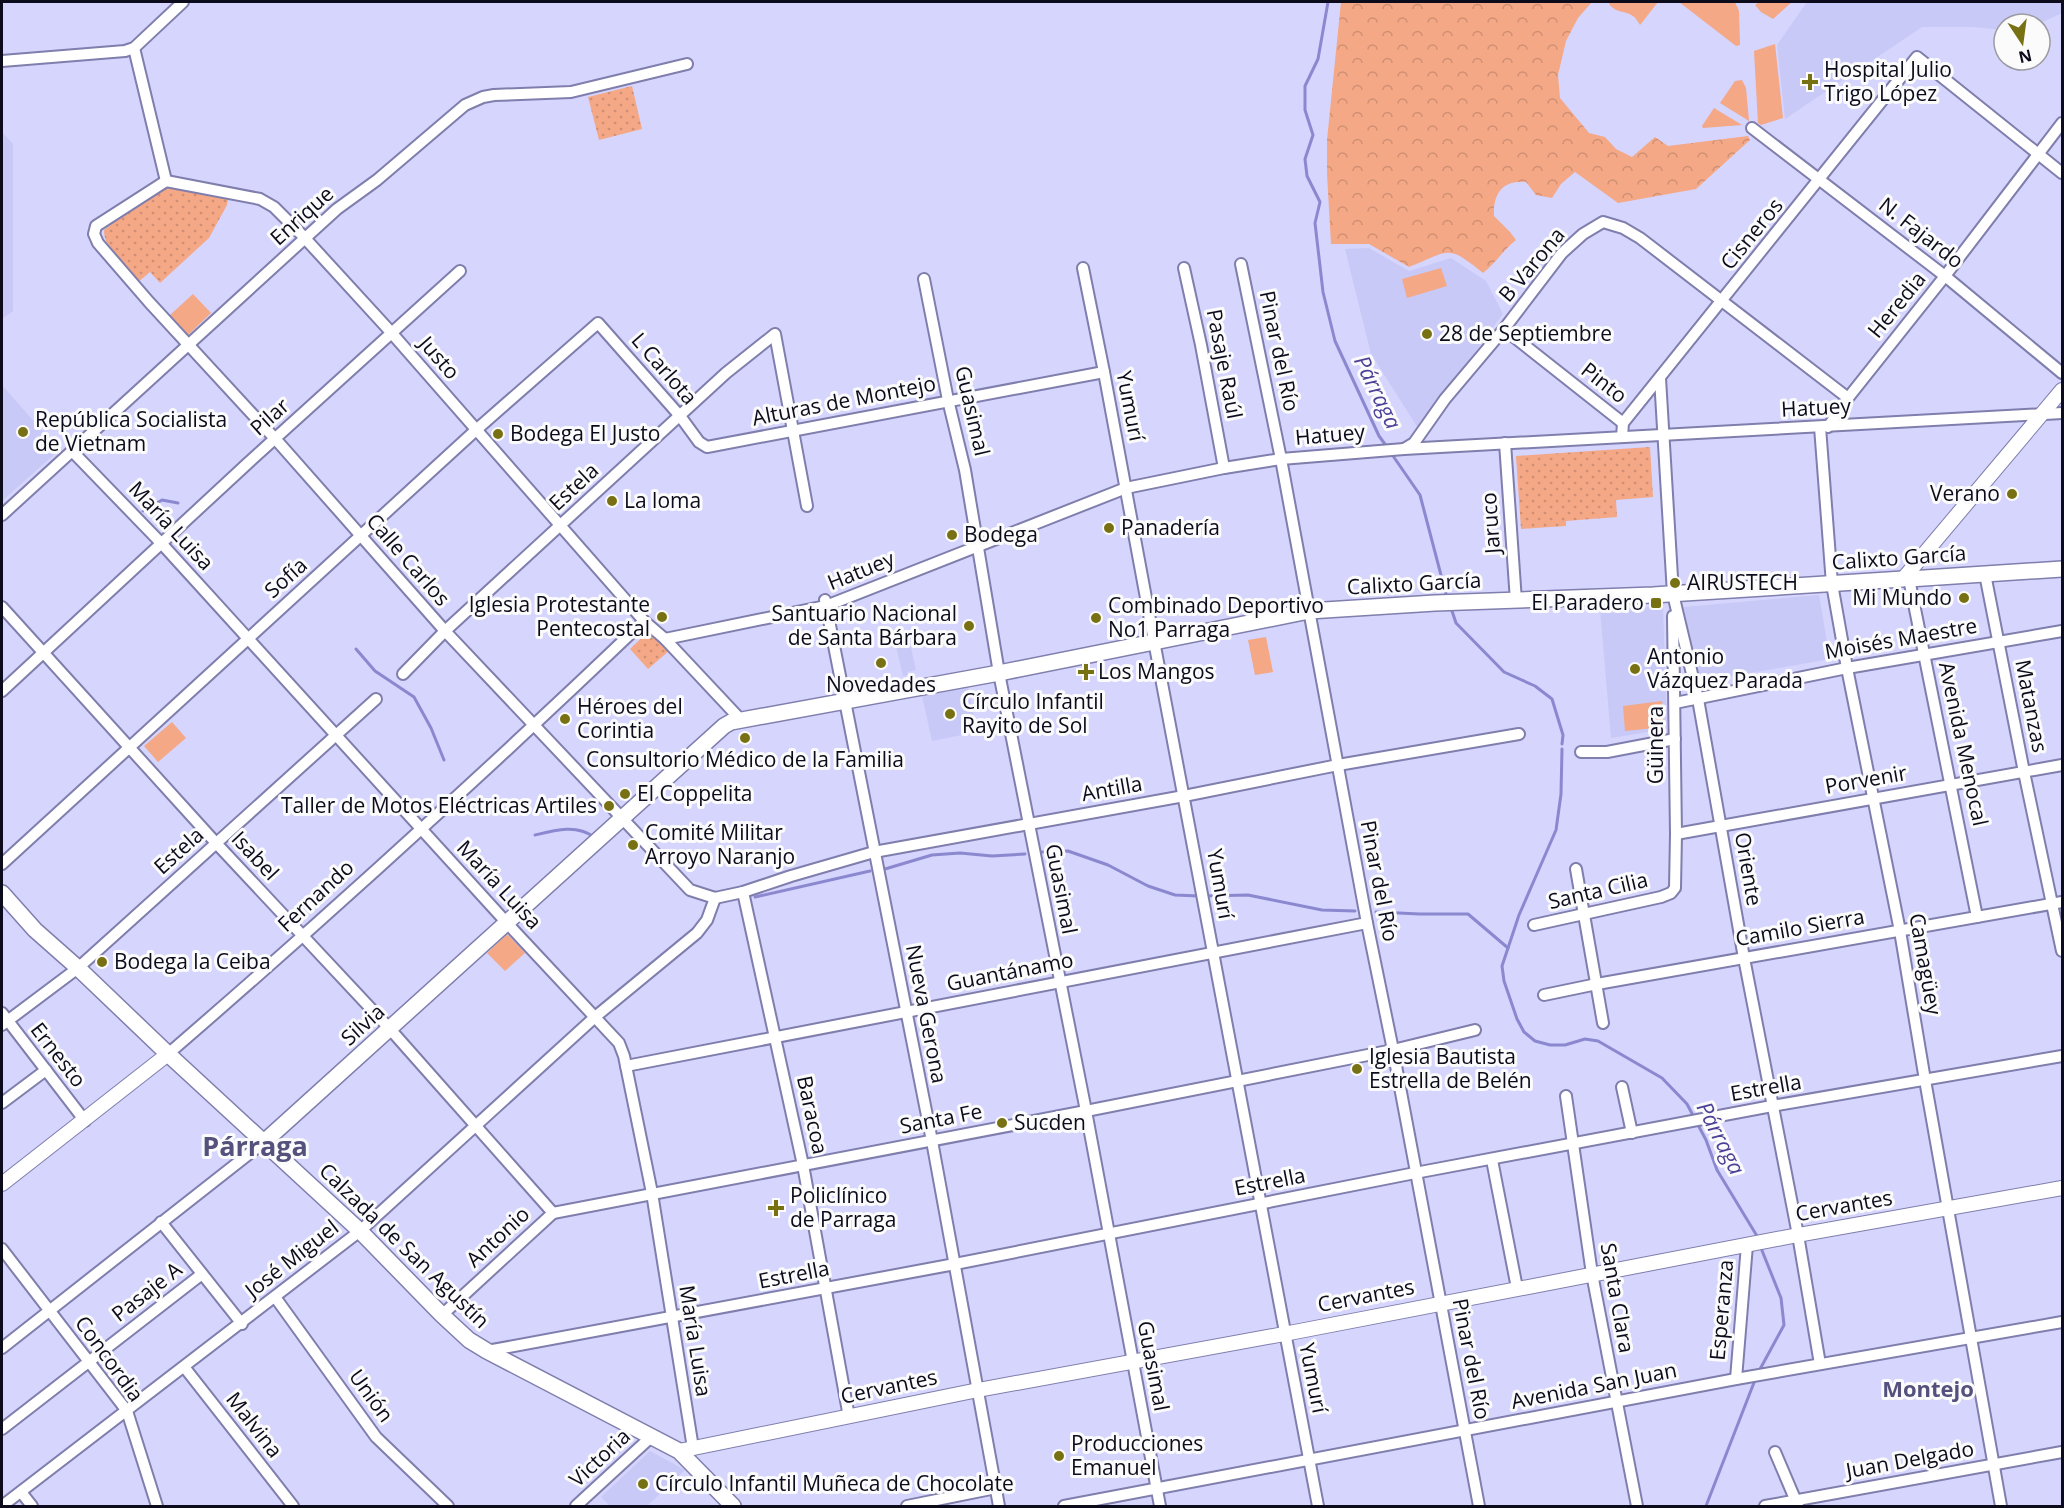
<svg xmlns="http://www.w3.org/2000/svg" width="2064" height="1508" font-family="'Open Sans',sans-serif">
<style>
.built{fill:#c9c9f7}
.grass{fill:url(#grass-dots)}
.forest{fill:url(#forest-crowns)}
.park{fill:#f4a886}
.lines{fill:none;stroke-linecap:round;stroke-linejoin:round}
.stream{stroke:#8b88d0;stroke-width:3}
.minor-casing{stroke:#7f7eac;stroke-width:14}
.tertiary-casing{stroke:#7f7eac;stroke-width:16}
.secondary-casing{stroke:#7f7eac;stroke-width:18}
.minor{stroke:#fff;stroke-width:10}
.tertiary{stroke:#fff;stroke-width:14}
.secondary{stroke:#fff;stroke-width:15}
.poi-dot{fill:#787113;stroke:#fbfbfb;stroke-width:2}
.labels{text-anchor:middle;stroke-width:6;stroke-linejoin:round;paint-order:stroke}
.poi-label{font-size:21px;fill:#0c0b1b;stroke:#fbfbfb;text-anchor:start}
.street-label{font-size:21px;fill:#0c0b1b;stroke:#fbfbfb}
.water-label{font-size:22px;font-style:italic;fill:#4c4097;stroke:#fbfbfb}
.neighbourhood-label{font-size:22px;font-weight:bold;fill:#54527d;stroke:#fbfbfb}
.district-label{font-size:27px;font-weight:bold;fill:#54527d;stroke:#fbfbfb}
</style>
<defs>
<pattern id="grass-dots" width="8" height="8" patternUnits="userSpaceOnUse" patternTransform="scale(1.5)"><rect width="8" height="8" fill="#f4a886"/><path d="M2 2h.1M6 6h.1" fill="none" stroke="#d08f73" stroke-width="1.8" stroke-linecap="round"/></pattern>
<pattern id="forest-crowns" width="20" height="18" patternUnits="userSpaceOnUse" patternTransform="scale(1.5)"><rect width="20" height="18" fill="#f4a886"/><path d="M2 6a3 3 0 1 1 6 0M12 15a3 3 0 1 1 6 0" fill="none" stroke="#d08f73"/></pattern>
</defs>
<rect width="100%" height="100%" fill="#d5d5fe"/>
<!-- built -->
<g class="built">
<path d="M1807 2H2062V13L2038 24H2004V30L1972 27H1922L1785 119 1777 45Z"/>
<path d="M2 132 13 144V311L2 319Z"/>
<path d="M1369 248 1409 271 1451 258 1486 281 1503 314 1418 428 1371 354 1345 249Z"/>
<path d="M2 385 59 450 2 501Z"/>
<path d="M1819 595 1830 659 1700 682 1683 607Z"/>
<path d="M1663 606 1667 729 1611 738 1600 609Z"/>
<path d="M909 639 916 670 907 672 908 675 903 676 895 642Z"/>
<path d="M968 687 977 732 932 741 922 696Z"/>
<path d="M650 1451 685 1470 647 1506H610L601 1497Z"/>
</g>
<!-- grass -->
<g class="grass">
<path d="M632 86 642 129 599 140 588 97Z"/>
<path d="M167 186 223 197 228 199 227 205 209 238 160 283 150 272 137 283C125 268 104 250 104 230L126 212Z"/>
<path d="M1650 447 1653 497 1616 500 1617 517 1566 521V526L1521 529 1516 456Z"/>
<path d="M651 629 670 650 648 669 630 649Z"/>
</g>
<!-- forest -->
<path class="forest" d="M1341 2H1592L1578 18 1566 41 1558 75 1560 98 1589 133 1605 137 1616 149 1632 157 1655 137 1668 146 1748 136 1750 140 1696 189 1618 203 1575 172 1561 184 1552 198 1536 195 1526 182C1502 180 1493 194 1494 216L1510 232 1516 240C1503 250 1496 263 1483 273 1447 244 1451 250 1409 267L1369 244H1331L1327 174V140Z"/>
<!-- park -->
<g class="park">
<path d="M1610 2H1658L1640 25C1638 22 1636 18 1633 16 1624 10 1617 14 1609 4Z"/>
<path d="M1679 2H1735L1739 11 1740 45 1736 46Z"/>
<path d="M1759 2H1792L1773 19 1761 12 1755 5Z"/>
<path d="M1775 44 1783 118 1761 125 1758 123 1754 51Z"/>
<path d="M1742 80 1746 88 1749 121 1720 103 1735 81Z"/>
<path d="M1714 108 1742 125 1703 128 1702 126Z"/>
<path d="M1441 268 1447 286 1407 298 1402 279Z"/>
<path d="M193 294 211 313 188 335 170 315Z"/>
<path d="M1266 637 1273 672 1255 675 1248 640Z"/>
<path d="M1662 701 1665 727 1625 731 1623 706Z"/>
<path d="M172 722 186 738 158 762 144 746Z"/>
<path d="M507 934 525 953 505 971 487 953Z"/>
</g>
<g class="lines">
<!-- stream -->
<g class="stream">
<path d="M1328 2 1318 59 1305 86V110L1313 135 1305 159 1307 176 1320 202 1315 223 1323 292 1335 341 1379 436 1387 447"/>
<path d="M1391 453 1420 495 1447 598"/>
<path d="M143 511 162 500 178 503"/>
<path d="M1451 608 1456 623 1504 672 1535 686 1552 699 1563 735 1562 744"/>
<path d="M356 649 375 671 414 697 431 728 444 760"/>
<path d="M1562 749 1561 794 1556 830 1519 915 1502 966 1504 981 1517 1019 1524 1032 1535 1041 1550 1045H1565L1585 1039 1598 1041 1662 1078 1687 1104 1706 1140 1717 1170 1757 1236"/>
<path d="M535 835C555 830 577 824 594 837"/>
<path d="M1042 852 1068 851 1108 865 1148 886 1175 895 1199 896"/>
<path d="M885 869 932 855 960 853 992 856 1025 854"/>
<path d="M1205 896 1248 895 1322 910 1355 911"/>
<path d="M755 897 870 871"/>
<path d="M1376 912 1420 914H1468L1508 948"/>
<path d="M1759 1371 1784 1325 1781 1298 1761 1248"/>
<path d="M1706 1506 1755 1380"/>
</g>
<defs>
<g id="minor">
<path d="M134 48 166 181"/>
<path d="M2 61 125 51 134 48 183 2"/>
<path d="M1752 128 1945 276 2062 373"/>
<path d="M166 181 96 226 94 234 98 243 149 302 279 443 445 631 690 890 715 898 743 892 791 876 874 852 1184 796 1338 765 1519 734"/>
<path d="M166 181 260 199 274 207 302 235 389 330 644 621 665 639 741 720"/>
<path d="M1241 264 1281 459 1367 923 1393 1050 1479 1506"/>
<path d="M1083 268 1104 372 1154 641 1318 1506"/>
<path d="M1184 268 1201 345 1224 468"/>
<path d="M924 279 948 400 965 470 999 673 1086 1111 1160 1506"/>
<path d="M1504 329 1623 423"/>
<path d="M1660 378 1673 594 1698 699 1744 958 1798 1235 1820 1364"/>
<path d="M1820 427 1832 584 1847 668 1900 931 1925 1080 2001 1506"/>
<path d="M1828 427 1848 398 1945 276 2062 123"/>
<path d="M1622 437 1623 423 1917 57 2062 173"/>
<path d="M1505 443 1516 601"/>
<path d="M1404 449 1414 443 1445 399 1504 329 1562 253 1583 234 1603 222 1623 228 1640 238 1848 398"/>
<path d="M72 451 162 544 506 922 619 1043 624 1056 652 1193 693 1448"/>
<path d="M2 515 337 209 377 180 465 105 483 97 494 95 571 92 687 64"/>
<path d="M1985 574 2024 772 2062 951"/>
<path d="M1909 579 1977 917"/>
<path d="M825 600 932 1141 999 1506"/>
<path d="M2 607 216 843 390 1029 553 1213"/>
<path d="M665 639 826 606 1126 488 1224 468 1281 459 1404 449 2062 413"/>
<path d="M403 674 445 631 726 373 775 334 807 506"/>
<path d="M2 691 248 463 460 271"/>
<path d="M1675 703 1847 668 2062 631"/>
<path d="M1581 752H1607L1675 739"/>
<path d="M1676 834 2062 765"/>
<path d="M2 864 476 430 598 323 680 416 699 442 707 447 1104 372"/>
<path d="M1576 869 1603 1023"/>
<path d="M743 892 803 1165 849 1417"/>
<path d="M1534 925 1661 897 1671 893 1675 888 1676 834 1673 616"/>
<path d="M1544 995 1597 984 2062 902"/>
<path d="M2 1013 85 1121"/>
<path d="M2 1025 78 968 376 699"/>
<path d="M168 1054C330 914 489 769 644 621"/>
<path d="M626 1066 1367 923"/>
<path d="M1622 1087 1632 1133"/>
<path d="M1566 1096 1592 1274 1637 1506"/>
<path d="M2 1103 46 1070"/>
<path d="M1492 1160 1517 1288"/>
<path d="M553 1213 1086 1111 1393 1050 1475 1030"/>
<path d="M161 1222 242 1324"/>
<path d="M2 1249 127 1411 157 1506"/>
<path d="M275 1297 376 1437 448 1506"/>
<path d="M442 1315 553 1213"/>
<path d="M2 1348 264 1142"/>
<path d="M487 1351 955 1264 1415 1173 1772 1106 2062 1056"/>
<path d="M185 1368 293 1506"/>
<path d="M1736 1379 1747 1245"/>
<path d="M2 1429 202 1274"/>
<path d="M1775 1452 1798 1506"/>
<path d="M21 1492 32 1506"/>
<path d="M2 1506 360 1231 595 1017 697 933 707 920 715 898"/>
<path d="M576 1506 651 1437"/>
<path d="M907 1506 996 1488"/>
<path d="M1064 1506 1736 1379 2062 1322"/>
<path d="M1765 1506 2062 1452"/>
</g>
<g id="tertiary">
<path d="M1903 579 2062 390"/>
<path d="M2 1184 168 1054"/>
<path d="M679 1451 978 1390 1284 1334 1798 1235 2062 1188"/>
</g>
<g id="secondary">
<path d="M1909 579 2062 569"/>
<path d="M2 893 35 930 78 968 168 1054 360 1231 442 1315 469 1340 487 1351 679 1451 733 1506"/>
<path d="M264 1142 724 726 731 722 999 673 1309 611 1435 603 1653 595 1903 579"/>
</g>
</defs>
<!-- minor casing -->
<use href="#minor" class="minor-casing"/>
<!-- tertiary casing -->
<use href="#tertiary" class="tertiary-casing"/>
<!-- secondary casing -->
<use href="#secondary" class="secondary-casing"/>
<!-- minor -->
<use href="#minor" class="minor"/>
<!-- tertiary -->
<use href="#tertiary" class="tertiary"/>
<!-- secondary -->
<use href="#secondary" class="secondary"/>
</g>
<!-- markers -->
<g class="poi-dot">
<path d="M1807 73h6v6h6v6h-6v6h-6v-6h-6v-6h6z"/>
<circle cx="1427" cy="334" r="6"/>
<circle cx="23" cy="432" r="6"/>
<circle cx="498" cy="434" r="6"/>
<circle cx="2012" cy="494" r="6"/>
<circle cx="612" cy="501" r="6"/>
<circle cx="1109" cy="528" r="6"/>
<circle cx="952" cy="535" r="6"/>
<circle cx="1675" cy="583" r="6"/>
<circle cx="1964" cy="598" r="6"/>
<rect x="1650" y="597" width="12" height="12" rx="3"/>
<circle cx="662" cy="617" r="6"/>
<circle cx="1096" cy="618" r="6"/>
<circle cx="969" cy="626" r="6"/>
<circle cx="881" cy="663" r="6"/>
<circle cx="1635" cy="669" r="6"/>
<path d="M1083 663h6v6h6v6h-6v6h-6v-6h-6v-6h6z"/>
<circle cx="950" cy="714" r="6"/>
<circle cx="565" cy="719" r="6"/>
<circle cx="745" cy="738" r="6"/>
<circle cx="625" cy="794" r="6"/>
<circle cx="609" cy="806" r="6"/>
<circle cx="633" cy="845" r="6"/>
<circle cx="102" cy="962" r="6"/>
<circle cx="1357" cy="1069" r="6"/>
<circle cx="1002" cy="1123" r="6"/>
<path d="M773 1199h6v6h6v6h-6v6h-6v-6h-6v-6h6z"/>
<circle cx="1059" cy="1456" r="6"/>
<circle cx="643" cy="1484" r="6"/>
</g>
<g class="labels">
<!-- poi labels -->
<g class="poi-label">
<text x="1824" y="77">Hospital Julio<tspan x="1824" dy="24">Trigo López</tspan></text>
<text x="1439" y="341">28 de Septiembre</text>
<text x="35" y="427">República Socialista<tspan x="35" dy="24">de Vietnam</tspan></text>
<text x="510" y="441">Bodega El Justo</text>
<text x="2000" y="501" text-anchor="end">Verano</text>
<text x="624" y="508">La loma</text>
<text x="1121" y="535">Panadería</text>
<text x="964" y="542">Bodega</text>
<text x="1687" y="590">AIRUSTECH</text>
<text x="1952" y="605" text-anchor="end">Mi Mundo</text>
<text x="1644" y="610" text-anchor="end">El Paradero</text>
<text x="650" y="612" text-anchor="end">Iglesia Protestante<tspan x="650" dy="24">Pentecostal</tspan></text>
<text x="1108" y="613">Combinado Deportivo<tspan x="1108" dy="24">No1 Parraga</tspan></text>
<text x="957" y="621" text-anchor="end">Santuario Nacional<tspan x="957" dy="24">de Santa Bárbara</tspan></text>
<text x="1647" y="664">Antonio<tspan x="1647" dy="24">Vázquez Parada</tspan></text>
<text x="1098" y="679">Los Mangos</text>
<text x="881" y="692" text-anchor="middle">Novedades</text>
<text x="962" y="709">Círculo Infantil<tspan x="962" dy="24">Rayito de Sol</tspan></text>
<text x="577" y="714">Héroes del<tspan x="577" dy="24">Corintia</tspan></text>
<text x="745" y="767" text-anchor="middle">Consultorio Médico de la Familia</text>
<text x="637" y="801">El Coppelita</text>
<text x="597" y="813" text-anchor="end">Taller de Motos Eléctricas Artiles</text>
<text x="645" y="840">Comité Militar<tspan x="645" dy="24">Arroyo Naranjo</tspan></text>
<text x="114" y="969">Bodega la Ceiba</text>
<text x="1369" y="1064">Iglesia Bautista<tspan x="1369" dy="24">Estrella de Belén</tspan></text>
<text x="1014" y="1130">Sucden</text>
<text x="790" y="1203">Policlínico<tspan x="790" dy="24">de Parraga</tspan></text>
<text x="1071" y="1451">Producciones<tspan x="1071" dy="24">Emanuel</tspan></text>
<text x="655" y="1491">Círculo Infantil Muñeca de Chocolate</text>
</g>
<!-- street labels -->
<g class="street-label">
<text transform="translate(302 216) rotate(-42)" y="7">Enrique</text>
<text transform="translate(1921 233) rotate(38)" y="7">N. Fajardo</text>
<text transform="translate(1752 234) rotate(-51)" y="7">Cisneros</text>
<text transform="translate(1532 265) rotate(-50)" y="7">B Varona</text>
<text transform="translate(1897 305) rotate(-51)" y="7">Heredia</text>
<text transform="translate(1279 351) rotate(78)" y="7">Pinar del Río</text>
<text transform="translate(439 358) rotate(49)" y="7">Justo</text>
<text transform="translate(1224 364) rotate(79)" y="7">Pasaje Raúl</text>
<text transform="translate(664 369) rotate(49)" y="7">L Carlota</text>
<text transform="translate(1604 383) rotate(38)" y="7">Pinto</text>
<text transform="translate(844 401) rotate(-11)" y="7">Alturas de Montejo</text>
<text transform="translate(1130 406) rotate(79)" y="7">Yumurí</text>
<text transform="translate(1816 408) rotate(-3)" y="7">Hatuey</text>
<text transform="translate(972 411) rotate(77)" y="7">Guasimal</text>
<text transform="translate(270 417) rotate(-42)" y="7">Pilar</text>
<text transform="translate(1330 435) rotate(-5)" y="7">Hatuey</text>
<text transform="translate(574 487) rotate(-43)" y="7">Estela</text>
<text transform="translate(1491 523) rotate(-94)" y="7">Jaruco</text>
<text transform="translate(171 526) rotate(47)" y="7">María Luisa</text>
<text transform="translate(1899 558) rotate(-4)" y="7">Calixto García</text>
<text transform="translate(408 560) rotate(49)" y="7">Calle Carlos</text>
<text transform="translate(861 571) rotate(-22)" y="7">Hatuey</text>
<text transform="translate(286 578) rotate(-42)" y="7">Sofía</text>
<text transform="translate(1414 584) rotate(-3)" y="7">Calixto García</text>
<text transform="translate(1901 639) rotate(-10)" y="7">Moisés Maestre</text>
<text transform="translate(2031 706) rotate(79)" y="7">Matanzas</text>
<text transform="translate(1963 744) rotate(78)" y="7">Avenida Menocal</text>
<text transform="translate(1656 745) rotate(-90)" y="7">Güinera</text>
<text transform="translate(1866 780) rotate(-10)" y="7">Porvenir</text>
<text transform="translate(1112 789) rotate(-10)" y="7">Antilla</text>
<text transform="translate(179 851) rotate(-42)" y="7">Estela</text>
<text transform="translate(255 856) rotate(47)" y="7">Isabel</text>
<text transform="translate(1748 869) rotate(80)" y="7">Oriente</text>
<text transform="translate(1379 881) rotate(79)" y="7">Pinar del Río</text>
<text transform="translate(1220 884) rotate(80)" y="7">Yumurí</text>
<text transform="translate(499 885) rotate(47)" y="7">María Luisa</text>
<text transform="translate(1061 889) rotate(79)" y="7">Guasimal</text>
<text transform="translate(1598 891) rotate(-13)" y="7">Santa Cilia</text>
<text transform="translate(316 896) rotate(-43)" y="7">Fernando</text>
<text transform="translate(1800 928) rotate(-10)" y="7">Camilo Sierra</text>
<text transform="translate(1925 964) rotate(80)" y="7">Camagüey</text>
<text transform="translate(1010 972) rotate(-11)" y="7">Guantánamo</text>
<text transform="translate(926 1014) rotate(79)" y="7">Nueva Gerona</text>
<text transform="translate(363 1025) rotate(-42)" y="7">Silvia</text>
<text transform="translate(58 1055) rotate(52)" y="7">Ernesto</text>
<text transform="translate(1766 1088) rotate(-10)" y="7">Estrella</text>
<text transform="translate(812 1115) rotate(78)" y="7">Baracoa</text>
<text transform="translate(941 1119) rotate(-11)" y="7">Santa Fe</text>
<text transform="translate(1270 1182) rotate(-11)" y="7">Estrella</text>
<text transform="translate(1844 1206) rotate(-10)" y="7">Cervantes</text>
<text transform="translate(498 1237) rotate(-43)" y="7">Antonio</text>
<text transform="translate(404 1246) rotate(44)" y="7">Calzada de San Agustín</text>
<text transform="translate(292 1259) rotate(-38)" y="7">José Miguel</text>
<text transform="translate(794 1275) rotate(-11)" y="7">Estrella</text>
<text transform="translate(147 1292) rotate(-38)" y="7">Pasaje A</text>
<text transform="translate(1366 1296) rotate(-11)" y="7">Cervantes</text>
<text transform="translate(1617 1298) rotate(80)" y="7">Santa Clara</text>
<text transform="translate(1722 1310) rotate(-85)" y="7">Esperanza</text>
<text transform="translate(695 1341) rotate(81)" y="7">María Luisa</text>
<text transform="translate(109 1359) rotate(54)" y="7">Concordia</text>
<text transform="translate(1471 1359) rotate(79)" y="7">Pinar del Río</text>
<text transform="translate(1153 1366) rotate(79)" y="7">Guasimal</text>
<text transform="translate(1313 1378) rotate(79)" y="7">Yumurí</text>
<text transform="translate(1594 1386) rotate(-11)" y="7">Avenida San Juan</text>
<text transform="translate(889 1387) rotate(-12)" y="7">Cervantes</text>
<text transform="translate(371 1396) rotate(54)" y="7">Unión</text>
<text transform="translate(254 1425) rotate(52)" y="7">Malvina</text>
<text transform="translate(600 1458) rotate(-43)" y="7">Victoria</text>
<text transform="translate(1910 1460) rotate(-10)" y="7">Juan Delgado</text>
</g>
<!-- water labels -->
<g class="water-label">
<text transform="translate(1378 392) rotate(64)" y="8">Párraga</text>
<text transform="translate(1721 1138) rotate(63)" y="8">Párraga</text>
</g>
<!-- neighbourhood labels -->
<g class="neighbourhood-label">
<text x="1928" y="1397">Montejo</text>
</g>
<!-- district labels -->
<g class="district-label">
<text x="255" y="1156">Párraga</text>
</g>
</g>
<!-- border -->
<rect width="2064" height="1508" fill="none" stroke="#0c0b1b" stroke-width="6"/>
<!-- north arrow -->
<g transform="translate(2022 42) rotate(167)"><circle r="28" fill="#fbfbfb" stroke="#9b9ba1" stroke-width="1.5"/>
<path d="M0-4.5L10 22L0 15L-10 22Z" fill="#787113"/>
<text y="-9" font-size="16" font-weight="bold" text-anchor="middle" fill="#0c0b1b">N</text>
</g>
</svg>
